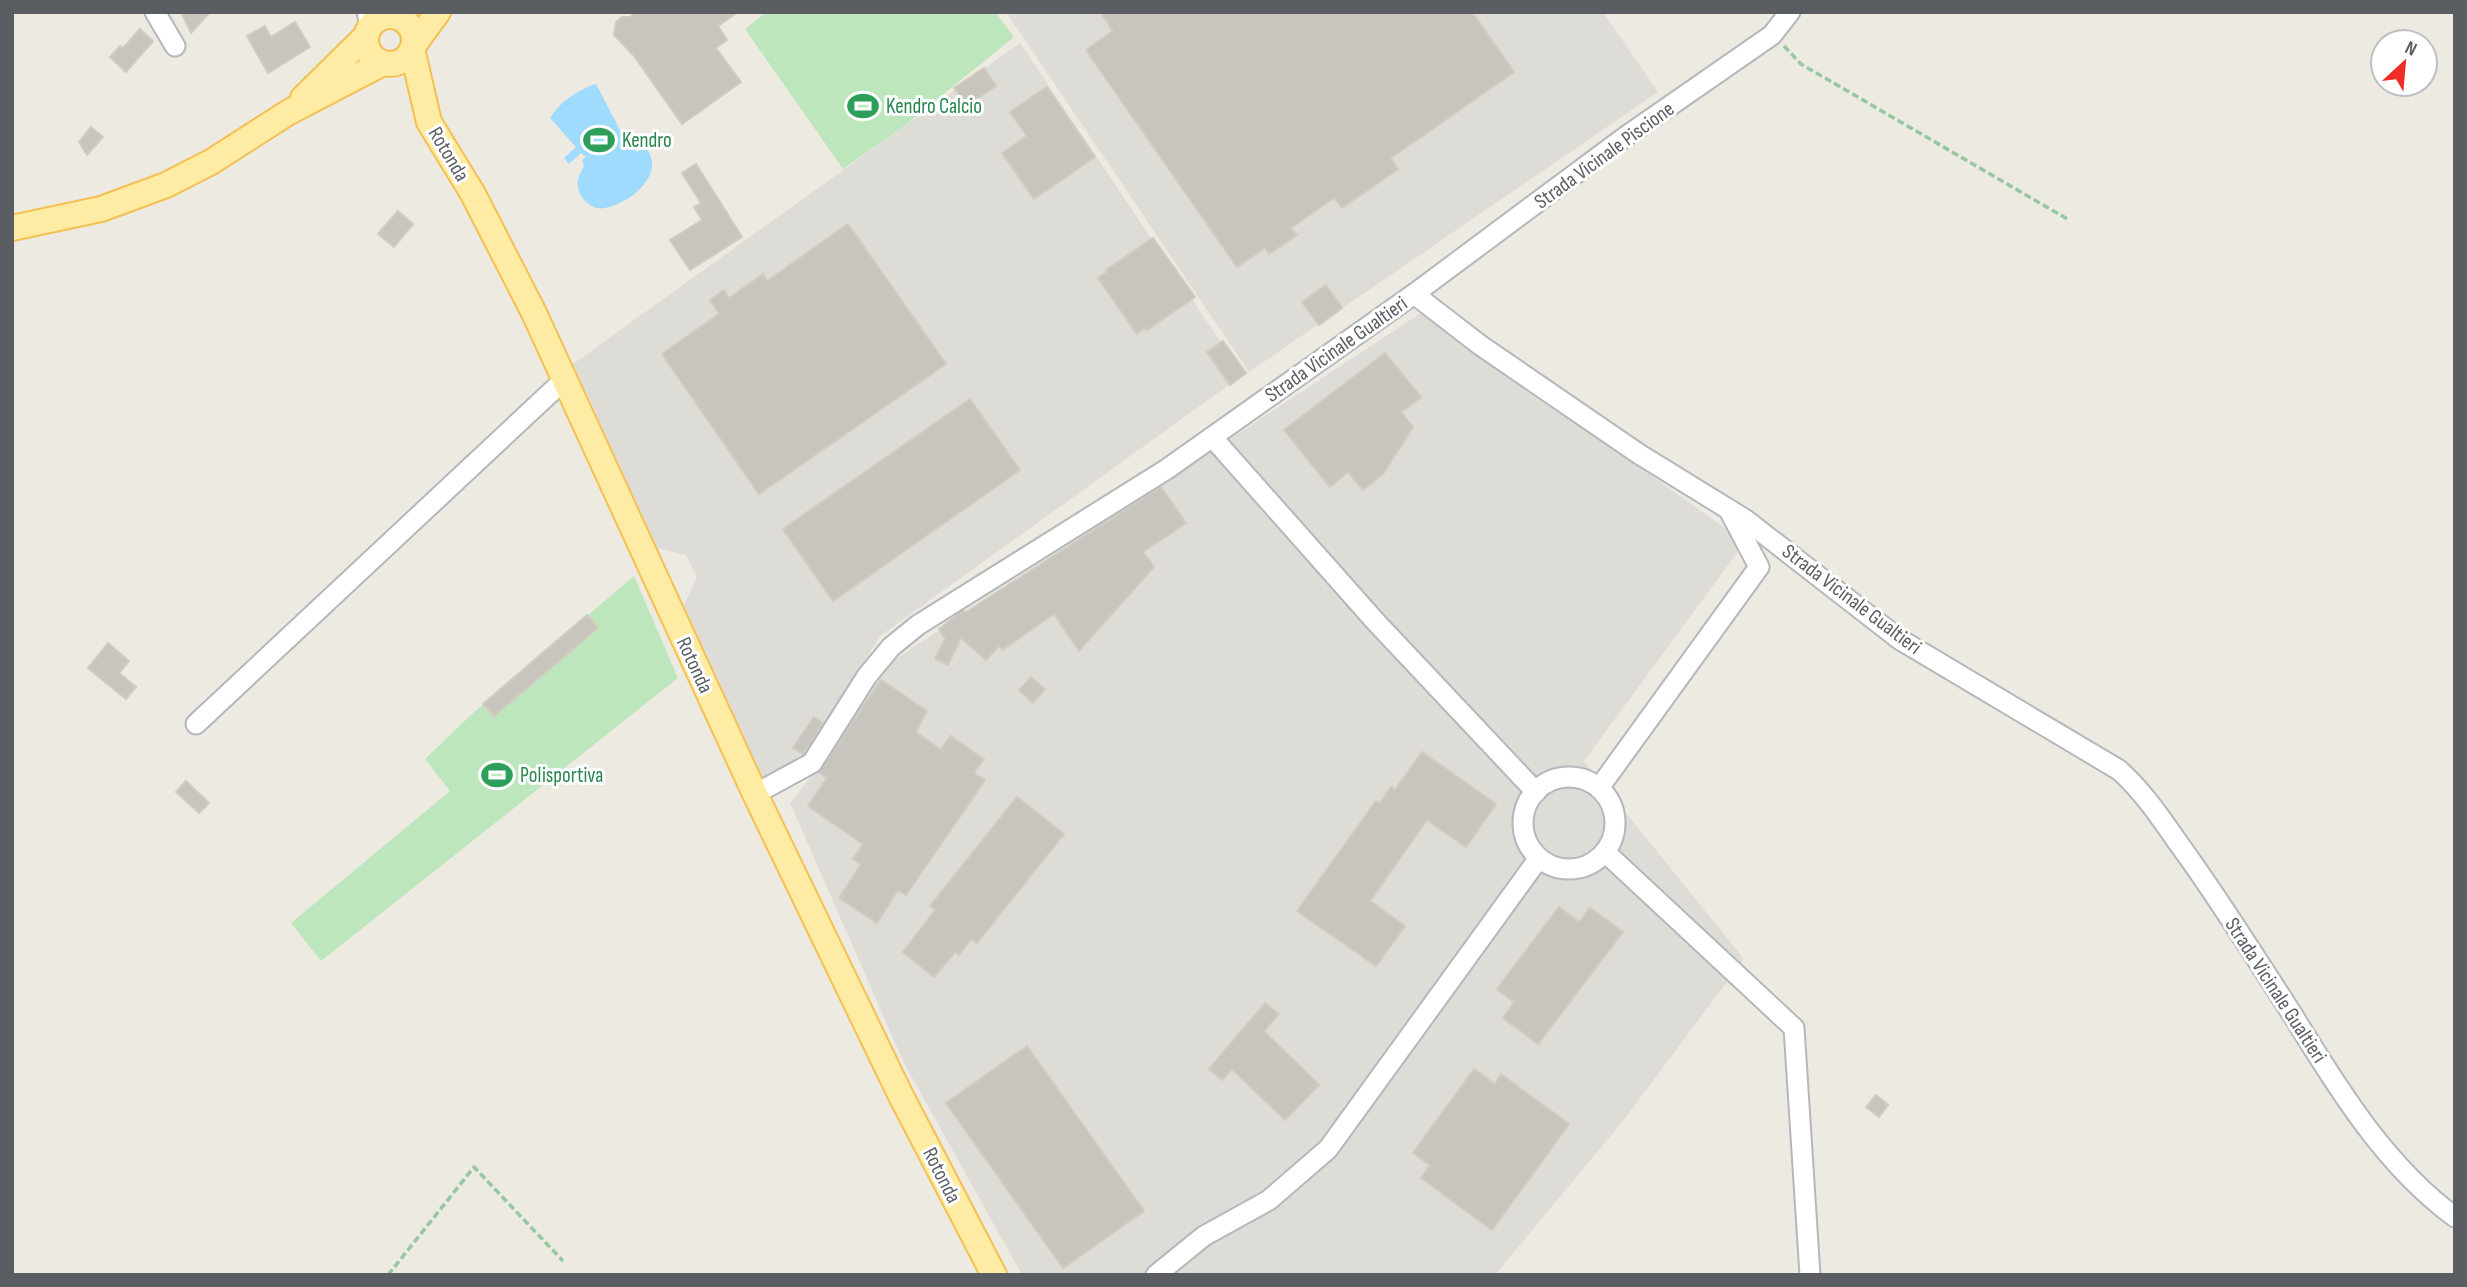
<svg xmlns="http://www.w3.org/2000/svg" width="2467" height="1287" font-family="'Sofia Sans Condensed',sans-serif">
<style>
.industrial{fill:#dedcd6}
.green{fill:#bee6bc}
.water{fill:#9fdaff}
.building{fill:#c8c4be;stroke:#d2cbbf;stroke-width:2}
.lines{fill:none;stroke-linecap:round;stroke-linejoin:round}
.minor-casing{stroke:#b4b8bc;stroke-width:23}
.major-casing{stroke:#f5c052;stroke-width:28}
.path{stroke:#95c7a1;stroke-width:3.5;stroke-dasharray:7 3.5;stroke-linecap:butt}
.minor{stroke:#fff;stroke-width:19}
.major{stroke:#ffeca4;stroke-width:24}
.labels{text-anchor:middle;stroke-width:6;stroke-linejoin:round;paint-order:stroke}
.leisure-label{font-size:21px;fill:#27864d;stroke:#fff;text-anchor:start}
.street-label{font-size:21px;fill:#5a5e63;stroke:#fff}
</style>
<rect width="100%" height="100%" fill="#edeae1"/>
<!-- industrial -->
<g class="industrial">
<path d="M1006 12H1603L1658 92 1249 372Z"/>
<path d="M1020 43 1243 375 880 636 807 754 761 780 684 605 697 577 686 555 657 548 573 364Z"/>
<path d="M1421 313 1745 542 1584 761 1744 959 1623 1121 1495 1275H1022L904 1063 790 803 817 769 879 670Z"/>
</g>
<!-- green -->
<g class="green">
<path d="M767 12H995L1014 37 904 126 843 169 745 29Z"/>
<path d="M634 576 678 678 321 961 291 923 450 791 425 759 473 713Z"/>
</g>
<!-- water -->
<path class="water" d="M596 84 621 132 637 152 645 147C668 173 630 204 605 208 593 211 580 199 578 187 576 179 581 173 584 166L582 160 586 157 581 153 569 164 564 158 576 147 550 118C561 101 577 90 596 84Z"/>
<!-- building -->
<g class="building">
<path d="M181 12H210L191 33Z"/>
<path d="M636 12H738L718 26 727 40 716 48 741 82 682 124 634 56 614 35 616 22 622 17H630Z"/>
<path d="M1100 12H1472L1514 72 1391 158 1398 169 1342 208 1334 198 1291 228 1297 235 1269 254 1265 248 1237 267 1086 50 1113 31Z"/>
<path d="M295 22 310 47 268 73 247 36 265 26 271 37Z"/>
<path d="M140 29 153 41 126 72 110 57 120 46 123 48Z"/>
<path d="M984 68 996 86 966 106 954 88Z"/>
<path d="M1047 87 1095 157 1034 199 1002 153 1027 136 1010 112Z"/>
<path d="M91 127 103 137 87 155 79 142Z"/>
<path d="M696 164 742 237 690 270 670 240 702 220 694 207 701 203 682 173Z"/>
<path d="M398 211 413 224 394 247 378 234Z"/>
<path d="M848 224 946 364 759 494 662 354 719 314 710 300 724 290 729 298 763 274 767 281Z"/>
<path d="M1153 238 1195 297 1147 330 1145 328 1137 334 1098 278 1107 272 1106 270Z"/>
<path d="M1326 285 1342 308 1319 325 1302 302Z"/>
<path d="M1223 341 1246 373 1230 385 1207 352Z"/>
<path d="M1385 353 1421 397 1401 412 1413 427 1383 474 1363 490 1348 472 1330 487 1284 430Z"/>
<path d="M970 399 1020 470 833 601 783 529Z"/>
<path d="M1161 487 1186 523 1143 552 1154 567 1079 651 1054 614 1002 650 999 646 986 660 961 638 948 665 935 659 945 639 939 629 957 615 963 611 966 612Z"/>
<path d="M587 615 598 628 494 716 483 704Z"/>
<path d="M108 643 129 661 119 673 136 687 126 699 88 668Z"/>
<path d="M1031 677 1045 689 1033 703 1019 690Z"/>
<path d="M881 680 927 711 916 732 941 750 950 736 984 759 974 773 985 780 906 895 898 890 877 923 839 898 861 864 853 859 863 844 808 806 827 778 819 772Z"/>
<path d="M814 717 823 723 803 754 793 748Z"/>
<path d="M1422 752 1496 804 1466 847 1427 820 1370 901 1405 926 1376 966 1297 911 1376 801 1380 803 1391 787 1395 790Z"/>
<path d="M186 781 209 803 199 813 176 792Z"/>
<path d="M1017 797 1064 834 977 943 971 939 959 955 955 952 934 977 903 952 935 910 930 906Z"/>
<path d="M1559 907 1579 922 1590 908 1623 932 1538 1044 1503 1018 1514 1002 1497 989Z"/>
<path d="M1265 1003 1279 1014 1264 1031 1319 1085 1285 1120 1232 1069 1222 1080 1209 1069Z"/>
<path d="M1027 1046 1144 1211 1063 1268 946 1103Z"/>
<path d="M1474 1069 1495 1084 1501 1074 1569 1124 1492 1230 1421 1178 1430 1165 1413 1153Z"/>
<path d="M1876 1095 1888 1105 1879 1117 1866 1107Z"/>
</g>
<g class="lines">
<defs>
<g id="minor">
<path d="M155 12 175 46"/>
<path d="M367 12 370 25"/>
<path d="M391 12 394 16"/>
<path d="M1414 294 1625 137 1772 35 1790 12"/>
<path d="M1212 437 1375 621 1536 792"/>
<path d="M196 724 564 380"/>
<circle cx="1569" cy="823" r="46"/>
<path d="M1599 788 1759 567 1730 512"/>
<path d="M755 794 812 763 867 676 891 647 918 625 1167 469 1414 294 1480 345 1639 454 1746 520 1899 639 2119 770C2147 795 2167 828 2189 858 2225 909 2258 961 2292 1014 2337 1087 2385 1166 2455 1217"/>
<path d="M1605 852 1794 1028 1810 1275"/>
<path d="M1156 1275 1204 1236 1269 1200 1328 1149 1539 858"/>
</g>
<g id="major">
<circle cx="390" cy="40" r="24"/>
<path d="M414 45 438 12"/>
<path d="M412 49 429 122 473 194 534 313 755 794 900 1094 994 1275"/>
<path d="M303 98 365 37"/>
<path d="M12 228 101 209 166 185 211 162 289 112 383 63"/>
</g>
</defs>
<!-- minor casing -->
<use href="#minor" class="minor-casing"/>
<!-- major casing -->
<use href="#major" class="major-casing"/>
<!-- path -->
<g class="path">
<path d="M1784 46 1801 64 2069 220"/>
<path d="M388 1275 474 1167 563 1261"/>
</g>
<!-- minor -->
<use href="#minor" class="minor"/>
<!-- major -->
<use href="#major" class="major"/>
</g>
<!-- icons -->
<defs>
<symbol id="stadium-bare" viewBox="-9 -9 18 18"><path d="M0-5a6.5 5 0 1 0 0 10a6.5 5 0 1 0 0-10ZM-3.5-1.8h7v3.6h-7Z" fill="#2e9e5b" stroke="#fff" stroke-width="2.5" paint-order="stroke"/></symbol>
</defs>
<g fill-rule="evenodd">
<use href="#stadium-bare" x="841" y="84" width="44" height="44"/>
<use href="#stadium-bare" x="577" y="118" width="44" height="44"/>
<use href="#stadium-bare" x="475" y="753" width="44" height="44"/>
</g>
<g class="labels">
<!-- leisure labels -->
<g class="leisure-label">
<text x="886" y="113">Kendro Calcio</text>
<text x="622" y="147">Kendro</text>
<text x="520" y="782">Polisportiva</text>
</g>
<!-- street labels -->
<g class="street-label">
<text transform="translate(449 154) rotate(59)" y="7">Rotonda</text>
<text transform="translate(1604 155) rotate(-36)" y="7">Strada Vicinale Piscione</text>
<text transform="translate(1336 349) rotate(-35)" y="7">Strada Vicinale Gualtieri</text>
<text transform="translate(1852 599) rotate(37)" y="7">Strada Vicinale Gualtieri</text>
<text transform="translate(695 665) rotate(65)" y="7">Rotonda</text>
<text transform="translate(2276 990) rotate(57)" y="7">Strada Vicinale Gualtieri</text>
<text transform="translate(942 1175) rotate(63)" y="7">Rotonda</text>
</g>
</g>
<!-- border -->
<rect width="2467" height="1287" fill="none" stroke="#5a5e63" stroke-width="28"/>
<!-- north arrow -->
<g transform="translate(2404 63) rotate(26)"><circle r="33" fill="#ffffff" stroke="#bdbfc1" stroke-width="2"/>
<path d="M0-5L12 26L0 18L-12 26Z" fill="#ee2d26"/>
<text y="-10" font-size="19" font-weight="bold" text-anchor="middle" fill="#5a5e63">N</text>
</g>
</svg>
